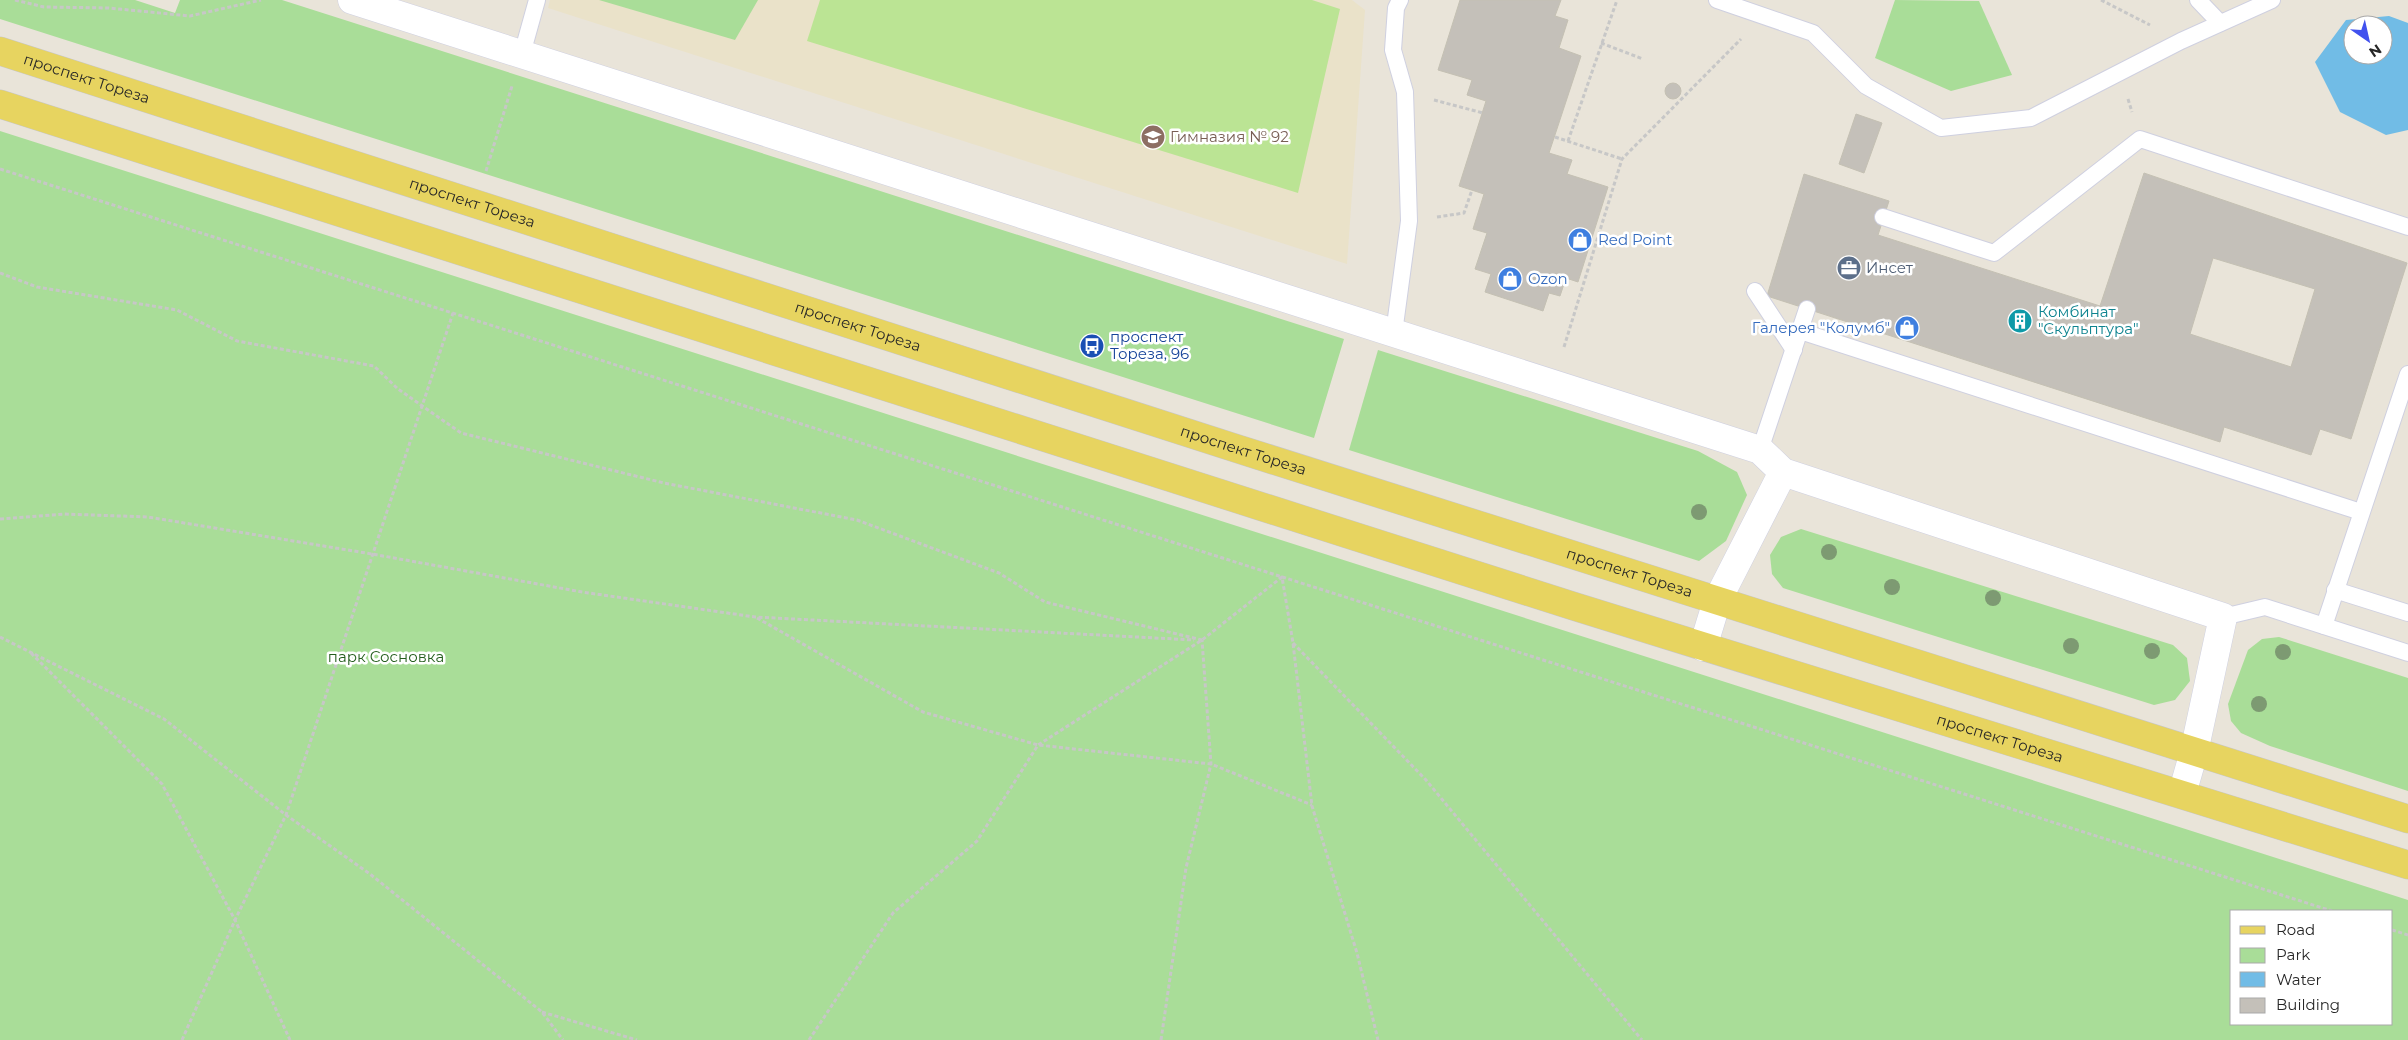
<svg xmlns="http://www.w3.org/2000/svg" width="2408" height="1040" font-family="Montserrat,sans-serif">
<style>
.education{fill:#eae2c9}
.green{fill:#a9dd98;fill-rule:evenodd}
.pitch{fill:#bbe494}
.water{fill:#71bce6;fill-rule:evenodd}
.building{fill:#c4c0b9;stroke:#c4c0b3;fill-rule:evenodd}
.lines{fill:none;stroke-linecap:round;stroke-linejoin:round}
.service-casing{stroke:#cfd0e0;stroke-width:18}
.minor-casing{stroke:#cfd0e0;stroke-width:29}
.primary-casing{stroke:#c7c7c7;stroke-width:29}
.path{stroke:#c7c7c7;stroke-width:3;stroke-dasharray:4 2.5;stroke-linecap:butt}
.service{stroke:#fff;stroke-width:16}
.minor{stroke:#fff;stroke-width:28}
.primary{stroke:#e7d460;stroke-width:28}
.tree{fill:#7d9a72}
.labels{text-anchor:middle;stroke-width:5;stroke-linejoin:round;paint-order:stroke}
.street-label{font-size:15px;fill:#272727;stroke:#fff}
.education-label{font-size:15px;fill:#785e54;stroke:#fff;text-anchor:start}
.shop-label{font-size:15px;fill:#366cbe;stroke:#fff;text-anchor:start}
.service-label{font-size:15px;fill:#4e5e75;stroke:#fff;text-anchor:start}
.culture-label{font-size:15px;fill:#0d838f;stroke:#fff;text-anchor:start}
.transit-label{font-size:15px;fill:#164399;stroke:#fff;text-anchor:start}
.park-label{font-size:15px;fill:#245e1d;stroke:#fff}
</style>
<rect width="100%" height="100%" fill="#e9e4d9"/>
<!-- education -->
<path class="education" d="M550 0H1352L1365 10 1347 264 548 8Z"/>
<!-- green -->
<g class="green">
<path d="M0 0H135L175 13 180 0H282L1344 339 1314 438 0 19Z"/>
<path d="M599 0H758L735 40Z"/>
<path d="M1895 0 1979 1 2012 75 1951 91 1875 58Z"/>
<path d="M0 131 2408 900V1040H0ZM2232 911H2392V1024H2232Z"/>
<path d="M1378 350 1698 451 1737 472 1747 495 1726 541 1699 561 1349 450Z"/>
<path d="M1801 529 2173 645 2187 658 2190 681 2175 700 2154 705 1783 588 1772 574 1770 555 1781 537Z"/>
<path d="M2279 637 2408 678V791L2270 746 2241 733 2231 721 2228 704 2248 650 2262 639Z"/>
</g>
<!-- pitch -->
<path class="pitch" d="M820 0H1312L1340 9 1298 193 807 41Z"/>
<!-- water -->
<path class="water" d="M2389 16 2408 23V130L2386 135 2340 112 2315 62 2346 20ZM2353 25H2383V55H2353Z"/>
<!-- building -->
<g class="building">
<path d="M1460 0H1561L1555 16 1568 20 1559 48 1581 56 1549 153 1572 160 1567 174 1608 187 1578 282 1566 278 1560 296 1549 293 1543 311 1485 292 1491 274 1475 269 1487 233 1473 229 1484 194 1459 186 1486 101 1467 95 1472 80 1438 70Z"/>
<circle cx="1673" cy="91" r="8"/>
<path d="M1856 114 1882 123 1864 173 1839 164Z"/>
<path d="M2144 173 2407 263 2351 439 2320 429 2311 455 2224 427 2220 442 1767 296 1804 174 1889 201 1878 235 2100 306ZM2213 258 2315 289 2291 367 2190 334Z"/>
</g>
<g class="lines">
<defs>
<g id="service">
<path d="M1717 0 1813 33 1866 86 1941 128 2031 118 2181 41 2272 0"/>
<path d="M2198 0 2220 23"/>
<path d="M522 54 537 0"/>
<path d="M1883 217 1994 253 2140 139 2408 227"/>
<path d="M1755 291 1794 350"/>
<path d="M1800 331 2361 512"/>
<path d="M1394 333 1409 221 1405 92 1393 50 1396 8 1400 0"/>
<path d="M1760 450 1807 309"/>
<path d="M2335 590 2408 613"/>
<path d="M2223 617 2265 607 2408 653"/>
<path d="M2324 626 2408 374"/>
</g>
<g id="minor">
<path d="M352 0 1760 450 1783 472 2223 617 2194 752 2182 794"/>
<path d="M1703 647 1717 601 1783 472"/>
</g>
<g id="primary">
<path id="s1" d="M0 51 1235 448 2408 819"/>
<path id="s2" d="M0 104 1573 606 2408 865"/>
</g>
</defs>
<!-- service casing -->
<use href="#service" class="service-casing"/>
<!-- minor casing -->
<use href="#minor" class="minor-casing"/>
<!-- primary casing -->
<use href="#primary" class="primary-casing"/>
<!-- path -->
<g class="path">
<path d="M15 0 44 7 109 8 190 16 261 0"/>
<path d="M2101 0 2150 25"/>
<path d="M1601 43 1643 59"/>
<path d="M2128 99 2132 112"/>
<path d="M1434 100 1483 113"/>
<path d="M1555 137 1622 159"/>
<path d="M1568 141 1617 0"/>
<path d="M0 169 2332 911"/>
<path d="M486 171 512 86"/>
<path d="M1437 217 1464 213 1472 190"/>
<path d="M0 273 37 287 177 310 237 341 374 366 398 389 461 433 664 483 857 520 999 573 1045 602 1202 640"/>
<path d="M1564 347 1622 159 1741 39"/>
<path d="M0 519 64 514 148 517 372 554 582 592 755 617 1194 640"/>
<path d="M757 618 923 712 1038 745 1211 764 1312 805"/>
<path d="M0 637 164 719 286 815 370 874 542 1012 563 1040"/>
<path d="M1293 643 1426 780 1642 1040"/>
<path d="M31 653 162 784 235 920 290 1040"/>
<path d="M2392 930 2408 935"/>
<path d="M542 1012 637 1040"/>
<path d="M182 1040 235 920 286 815 453 313"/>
<path d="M809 1040 893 913 977 841 1038 745 1202 640 1282 577 1293 643 1312 806 1357 953 1378 1040"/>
<path d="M1161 1040 1186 868 1211 764 1202 640"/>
</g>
<!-- service -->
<use href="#service" class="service"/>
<!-- minor -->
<use href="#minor" class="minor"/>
<!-- primary -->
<use href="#primary" class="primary"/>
</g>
<!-- trees -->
<g class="tree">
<circle cx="1699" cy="512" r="8"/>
<circle cx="1829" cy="552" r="8"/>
<circle cx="1892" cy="587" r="8"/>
<circle cx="1993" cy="598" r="8"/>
<circle cx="2071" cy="646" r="8"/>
<circle cx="2152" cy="651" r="8"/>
<circle cx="2283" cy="652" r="8"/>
<circle cx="2259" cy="704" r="8"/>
</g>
<!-- icons -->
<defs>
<symbol id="school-disc" viewBox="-11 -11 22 22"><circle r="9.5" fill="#8d6e63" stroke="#fff"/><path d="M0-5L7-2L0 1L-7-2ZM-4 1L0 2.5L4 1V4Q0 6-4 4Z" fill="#fff"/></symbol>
<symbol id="shop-disc" viewBox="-11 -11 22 22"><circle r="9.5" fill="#3f7fe0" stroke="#fff"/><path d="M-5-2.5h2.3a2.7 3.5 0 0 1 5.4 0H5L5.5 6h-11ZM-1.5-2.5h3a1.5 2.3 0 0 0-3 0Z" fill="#fff"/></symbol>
<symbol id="office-disc" viewBox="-11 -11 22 22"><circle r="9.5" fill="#5c6f8a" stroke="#fff"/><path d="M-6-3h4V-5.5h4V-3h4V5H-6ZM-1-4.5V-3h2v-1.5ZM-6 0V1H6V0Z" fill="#fff"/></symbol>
<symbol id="building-disc" viewBox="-11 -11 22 22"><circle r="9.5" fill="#0f9aa8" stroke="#fff"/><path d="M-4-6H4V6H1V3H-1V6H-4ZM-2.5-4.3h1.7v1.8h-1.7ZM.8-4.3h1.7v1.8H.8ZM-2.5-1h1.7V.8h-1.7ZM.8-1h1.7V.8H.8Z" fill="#fff"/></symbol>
<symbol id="bus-disc" viewBox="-11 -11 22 22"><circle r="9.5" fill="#1a4fb4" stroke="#fff"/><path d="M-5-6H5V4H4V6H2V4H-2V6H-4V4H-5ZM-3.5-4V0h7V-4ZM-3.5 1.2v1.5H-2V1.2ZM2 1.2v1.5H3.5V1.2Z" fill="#fff"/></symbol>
</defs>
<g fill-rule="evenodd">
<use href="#school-disc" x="1139" y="123" width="28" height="28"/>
<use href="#shop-disc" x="1566" y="226" width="28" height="28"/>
<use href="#office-disc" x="1835" y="254" width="28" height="28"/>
<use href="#shop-disc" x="1496" y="265" width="28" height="28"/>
<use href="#building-disc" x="2006" y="307" width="28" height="28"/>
<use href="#shop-disc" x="1893" y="314" width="28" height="28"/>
<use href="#bus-disc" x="1078" y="332" width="28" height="28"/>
</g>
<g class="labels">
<!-- street labels -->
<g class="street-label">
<text dy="5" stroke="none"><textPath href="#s1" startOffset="91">проспект Тореза</textPath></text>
<text dy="5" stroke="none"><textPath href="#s1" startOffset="496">проспект Тореза</textPath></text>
<text dy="5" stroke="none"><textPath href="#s1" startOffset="901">проспект Тореза</textPath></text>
<text dy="5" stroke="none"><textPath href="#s1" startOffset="1306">проспект Тореза</textPath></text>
<text dy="5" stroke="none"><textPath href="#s1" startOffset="1711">проспект Тореза</textPath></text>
<text dy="5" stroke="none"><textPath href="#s2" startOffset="2098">проспект Тореза</textPath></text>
</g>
<!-- education labels -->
<g class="education-label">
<text x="1170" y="142">Гимназия № 92</text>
</g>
<!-- shop labels -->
<g class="shop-label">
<text x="1598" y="245">Red Point</text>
<text x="1528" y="284">Ozon</text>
<text x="1890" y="333" text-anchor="end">Галерея "Колумб"</text>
</g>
<!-- service labels -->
<g class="service-label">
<text x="1866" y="273">Инсет</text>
</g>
<!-- culture labels -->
<g class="culture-label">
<text x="2038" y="317">Комбинат<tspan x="2038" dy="17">"Скульптура"</tspan></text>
</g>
<!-- transit labels -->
<g class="transit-label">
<text x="1110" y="342">проспект<tspan x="1110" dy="17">Тореза, 96</tspan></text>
</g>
<!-- park labels -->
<g class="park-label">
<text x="386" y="662">парк Сосновка</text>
</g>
</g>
<!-- legend -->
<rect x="2230" y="910" width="162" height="115" fill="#ffffff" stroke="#a9a9a9"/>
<rect x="2240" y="926" width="25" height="8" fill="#e7d460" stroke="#a9a9a9"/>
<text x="2276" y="935" font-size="15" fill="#272727">Road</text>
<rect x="2240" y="948" width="25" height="15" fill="#a9dd98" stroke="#a9a9a9"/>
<text x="2276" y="960" font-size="15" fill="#272727">Park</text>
<rect x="2240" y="972" width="25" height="15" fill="#71bce6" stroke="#a9a9a9"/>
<text x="2276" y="985" font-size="15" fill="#272727">Water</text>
<rect x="2240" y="998" width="25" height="15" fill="#c4c0b9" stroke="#a9a9a9"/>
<text x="2276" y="1010" font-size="15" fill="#272727">Building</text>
<!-- north arrow -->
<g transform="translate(2368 40) rotate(146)"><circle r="24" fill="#ffffff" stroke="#a9a9a9"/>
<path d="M0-4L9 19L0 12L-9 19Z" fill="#4151ee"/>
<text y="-8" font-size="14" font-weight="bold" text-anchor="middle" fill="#272727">N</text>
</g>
</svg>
